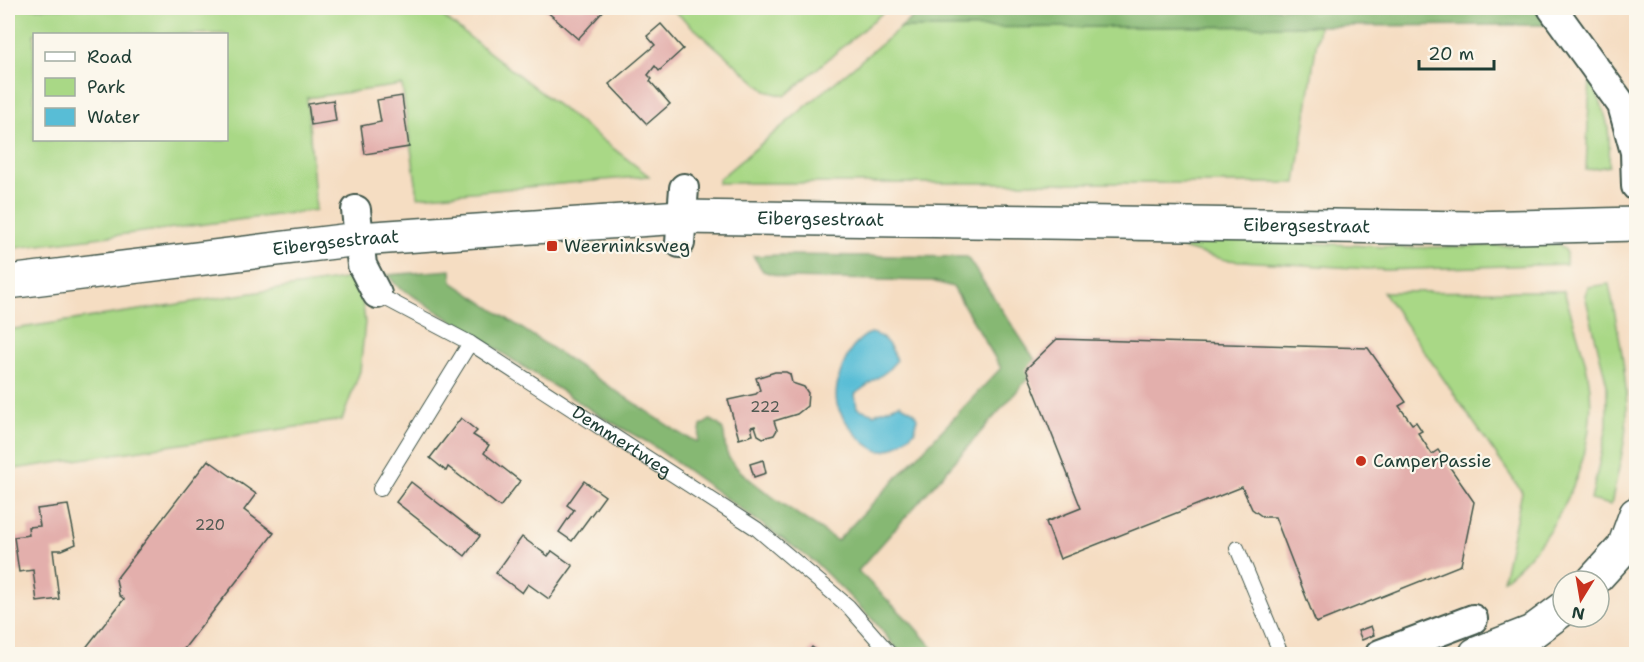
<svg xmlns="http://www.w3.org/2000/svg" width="1644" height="662" font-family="'Shantell Sans',sans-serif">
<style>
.green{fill:#a9d886;stroke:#648a5d;stroke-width:1.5;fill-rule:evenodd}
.forest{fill:#86b873;stroke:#527a54;stroke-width:1.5}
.water{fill:#58bdd6;stroke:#3c7d85;stroke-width:1.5}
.building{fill:#e3afac}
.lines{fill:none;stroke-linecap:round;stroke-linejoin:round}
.service-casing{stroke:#3f5549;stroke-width:16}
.minor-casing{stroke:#3f5549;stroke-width:32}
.secondary-casing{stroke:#3f5549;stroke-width:36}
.service{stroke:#fff;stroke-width:14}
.minor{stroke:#fff;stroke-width:28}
.secondary{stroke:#fff;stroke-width:33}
.poi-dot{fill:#c8321e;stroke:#fbf7ec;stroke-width:2}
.labels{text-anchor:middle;stroke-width:4.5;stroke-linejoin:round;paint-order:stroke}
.number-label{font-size:15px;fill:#505a52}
.street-label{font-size:18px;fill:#1f3d34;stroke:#fbf7ec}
.poi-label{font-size:18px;fill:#1f3d34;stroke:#fbf7ec;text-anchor:start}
</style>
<rect width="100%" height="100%" fill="#fbf7ec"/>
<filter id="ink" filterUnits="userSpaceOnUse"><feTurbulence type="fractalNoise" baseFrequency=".0167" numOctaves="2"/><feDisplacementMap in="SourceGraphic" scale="12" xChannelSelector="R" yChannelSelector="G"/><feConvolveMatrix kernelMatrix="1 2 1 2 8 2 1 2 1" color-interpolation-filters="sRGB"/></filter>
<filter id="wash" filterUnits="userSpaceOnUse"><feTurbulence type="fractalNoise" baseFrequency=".008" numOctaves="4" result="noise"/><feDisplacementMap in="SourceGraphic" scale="24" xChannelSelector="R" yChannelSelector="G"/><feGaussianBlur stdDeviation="1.35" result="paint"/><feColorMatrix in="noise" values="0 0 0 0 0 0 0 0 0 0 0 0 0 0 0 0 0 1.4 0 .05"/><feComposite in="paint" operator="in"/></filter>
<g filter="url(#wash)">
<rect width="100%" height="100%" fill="#f5ddc2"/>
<!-- green -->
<g class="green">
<path d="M8 8H432L649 176 418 197 402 85 307 98 316 210 8 249ZM226 34V140H34V34Z"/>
<path d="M671 8H888L785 96 766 91Z"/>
<path d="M1319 26 1296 183H718L719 179 900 28Z"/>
<path d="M1590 79C1607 113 1611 128 1609 166L1586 170Z"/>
<path d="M1203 237 1405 248 1559 244 1566 251V264L1386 270 1226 260 1163 243 1135 241Z"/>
<path d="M350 278 361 289 365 322 360 371 342 420 8 470V330Z"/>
<path d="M1609 284C1617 324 1626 367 1627 409 1627 441 1617 474 1611 505L1591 500 1607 427V385L1585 295 1588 287Z"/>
<path d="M1564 291C1572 318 1583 347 1588 375 1602 447 1560 537 1503 580L1522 492 1383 292Z"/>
</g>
<!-- forest -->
<g class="forest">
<path d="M923 8H1536L1547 25 900 28Z"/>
<path d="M781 255 967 257 1039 366 858 571 911 623 938 654H901L874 621 816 563 649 443 602 417 396 285 388 275 451 270 452 282 684 436 698 442 701 426 710 420C732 428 720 443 729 458 744 482 812 523 837 541L1001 368 953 287 932 281 785 278 763 271 753 256Z"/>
</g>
<!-- water -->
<path class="water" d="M871 333C884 335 893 348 896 361L887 371 855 394 857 408 874 414 900 404 914 412 917 418 915 431C906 438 896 449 884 451 868 453 840 418 837 404 832 382 850 340 871 333Z"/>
<g id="blocks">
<!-- building -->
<g class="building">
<path d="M543 8H606L578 39Z"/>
<path d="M661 24 683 49 659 71 655 66 648 75 652 79 650 81 670 104 647 124 609 84 655 45 647 36Z"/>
<path d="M402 96 409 147 365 154 361 126 381 122 377 100Z"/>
<path d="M333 100 336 121 311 125 308 104Z"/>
<path d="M1057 339 1368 348 1406 402 1399 406 1412 424 1416 422 1422 431 1418 433 1432 454 1438 450 1474 502 1461 565 1316 623 1275 517H1263L1252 509 1242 487 1060 559 1046 522 1081 508 1026 369Z"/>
<path d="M775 372H786L790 374 792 383 804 387 808 393 807 406 797 414 774 421 777 430 774 435 763 438 758 435 755 426 751 427 753 435 739 439 728 400 756 394 760 390 756 378Z"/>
<path d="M461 418 477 431 473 435 489 445 484 453 520 481 500 507 448 467 446 471 430 458Z"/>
<path d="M208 460 256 494 244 510 274 533 180 654H81L124 599 119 595 116 579Z"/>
<path d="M763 460 766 473 754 477 750 464Z"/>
<path d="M584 481 605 496 572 541 559 532 574 510 567 505Z"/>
<path d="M411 482 480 536 465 556 396 502Z"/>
<path d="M68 505 76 544 62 550H53L59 599 37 602 33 570 19 572 14 537 29 535 28 527 40 526 37 509Z"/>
<path d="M522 537 548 556 552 551 573 566 549 599 528 584 522 593 496 573Z"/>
<path d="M1371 626 1374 635 1362 640 1358 631Z"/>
<path d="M812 647 822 654H807Z"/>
</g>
</g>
</g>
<g filter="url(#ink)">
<use href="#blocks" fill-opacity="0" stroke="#3f5549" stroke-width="1.5"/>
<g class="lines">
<defs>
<g id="service">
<path id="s1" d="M377 294 470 343 757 529 848 606 890 654"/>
<path d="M380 489 470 343"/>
<path d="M1237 548 1281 654"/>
</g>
<g id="minor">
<path d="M1552 8 1622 105 1635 152 1636 186"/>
<path d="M356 210 362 265 377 294"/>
<path d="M680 243 684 188"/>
<path d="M1380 654 1473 619"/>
</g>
<g id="secondary">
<path id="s2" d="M8 282 359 239 681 217 1471 228 1636 224"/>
<path d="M1593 581 1624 547 1636 514"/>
<path d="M1476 654 1532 632 1563 609"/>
</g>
</defs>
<!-- service casing -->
<use href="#service" class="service-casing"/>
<!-- minor casing -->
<use href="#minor" class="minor-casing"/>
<!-- secondary casing -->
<use href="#secondary" class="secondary-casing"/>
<!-- service -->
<use href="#service" class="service"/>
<!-- minor -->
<use href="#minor" class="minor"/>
<!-- secondary -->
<use href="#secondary" class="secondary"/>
</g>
</g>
<!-- markers -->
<g class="poi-dot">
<rect x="546" y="240" width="12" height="12" rx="3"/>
<circle cx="1361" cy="461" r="6"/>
</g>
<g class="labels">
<!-- number labels -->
<g class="number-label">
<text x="765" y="412">222</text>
<text x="210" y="530">220</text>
</g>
<!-- street labels -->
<g class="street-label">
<text dy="6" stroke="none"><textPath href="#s2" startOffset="816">Eibergsestraat</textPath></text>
<text dy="6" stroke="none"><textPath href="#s2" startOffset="1302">Eibergsestraat</textPath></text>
<text dy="6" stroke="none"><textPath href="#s2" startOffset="330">Eibergsestraat</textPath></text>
<text dy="6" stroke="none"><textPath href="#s1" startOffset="286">Demmertweg</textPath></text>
</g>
<!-- poi labels -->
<g class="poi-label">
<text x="564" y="252">Weerninksweg</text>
<text x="1373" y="467">CamperPassie</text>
</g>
</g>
<!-- margin -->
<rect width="1644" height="662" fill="none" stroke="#fbf7ec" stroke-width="30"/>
<!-- legend -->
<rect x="33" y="33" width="195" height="108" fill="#fbf7ec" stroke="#a3ada2" stroke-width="1.5"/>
<rect x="45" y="52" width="30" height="9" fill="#ffffff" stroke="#a3ada2" stroke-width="1.5"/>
<text x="87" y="63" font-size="18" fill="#1f3d34">Road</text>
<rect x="45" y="78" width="30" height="18" fill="#a9d886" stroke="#a3ada2" stroke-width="1.5"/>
<text x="87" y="93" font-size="18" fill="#1f3d34">Park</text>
<rect x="45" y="108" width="30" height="18" fill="#58bdd6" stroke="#a3ada2" stroke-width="1.5"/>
<text x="87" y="123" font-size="18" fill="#1f3d34">Water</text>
<!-- north arrow -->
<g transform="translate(1581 599) rotate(191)"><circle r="28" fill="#fbf7ec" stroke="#a3ada2" stroke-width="1.5"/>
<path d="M0-4.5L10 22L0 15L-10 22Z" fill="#c8321e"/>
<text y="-9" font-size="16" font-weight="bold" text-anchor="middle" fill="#1f3d34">N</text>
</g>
<!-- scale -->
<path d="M1419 60v9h75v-9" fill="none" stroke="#1f3d34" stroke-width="3"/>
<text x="1428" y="60" font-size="18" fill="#1f3d34" stroke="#fbf7ec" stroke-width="4.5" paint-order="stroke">20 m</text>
</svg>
